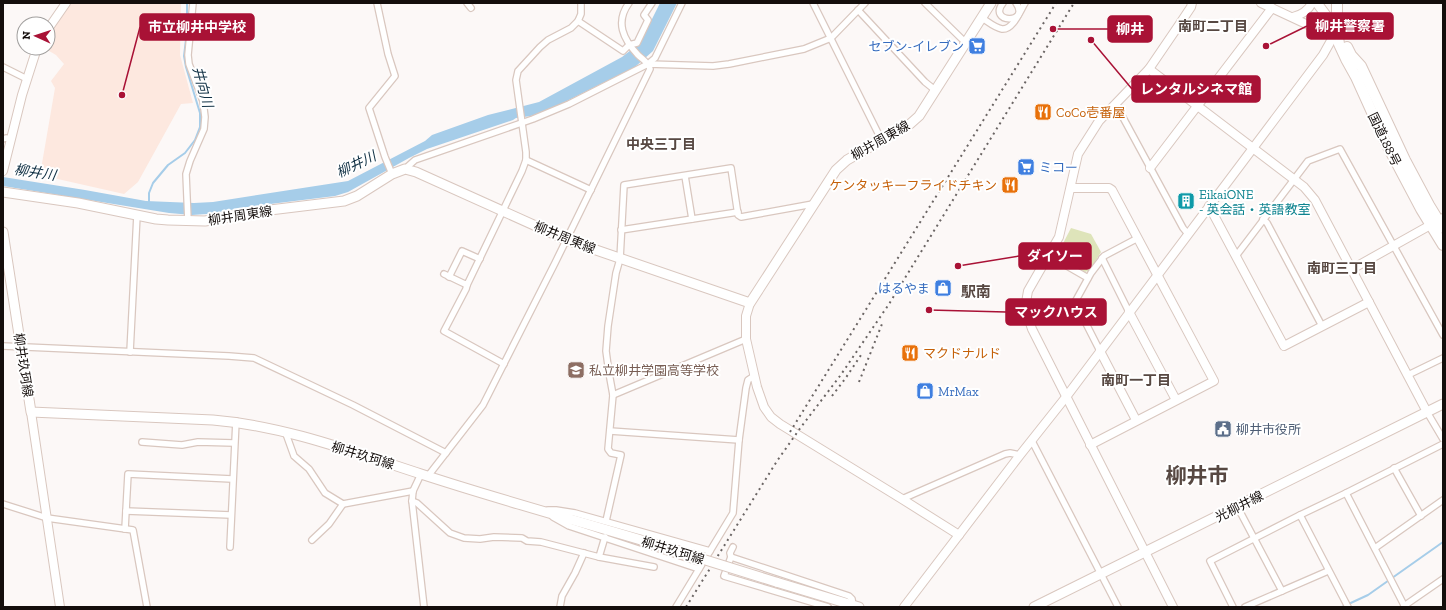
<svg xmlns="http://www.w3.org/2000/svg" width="1446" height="610" font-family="'Zilla Slab','Noto Sans JP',serif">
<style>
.built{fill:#fde8df}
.green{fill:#dee4ba}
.water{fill:#a6cde9}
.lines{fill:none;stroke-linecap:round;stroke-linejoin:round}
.stream{stroke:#a6cde9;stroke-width:2}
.street-casing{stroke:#d9c7bf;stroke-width:8}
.secondary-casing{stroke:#d9c7bf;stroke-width:10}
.primary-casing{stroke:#d9c7bf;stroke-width:11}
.highway-casing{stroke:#d9c7bf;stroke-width:12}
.street{stroke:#fff;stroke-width:5.5}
.secondary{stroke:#fff;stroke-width:8}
.primary{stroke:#fff;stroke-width:9}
.highway{stroke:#fff;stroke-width:10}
.rail{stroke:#6b6564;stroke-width:2;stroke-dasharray:2 4;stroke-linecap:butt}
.primary-bridge-casing{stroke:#d9c7bf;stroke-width:11;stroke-linecap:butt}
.primary-bridge{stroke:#fff;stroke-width:9}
.labels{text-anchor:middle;stroke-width:4;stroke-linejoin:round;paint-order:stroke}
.shop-label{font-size:13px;fill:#366cbe;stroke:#fff;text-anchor:end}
.food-label{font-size:13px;fill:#c56008;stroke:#fff;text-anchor:start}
.street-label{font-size:13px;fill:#140e0c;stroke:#fff}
.culture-label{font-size:13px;fill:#0d838f;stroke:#fff;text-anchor:start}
.education-label{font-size:13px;fill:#785e54;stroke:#fff;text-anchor:start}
.service-label{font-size:13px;fill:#4e5e75;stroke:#fff;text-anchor:start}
.neighbourhood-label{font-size:14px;font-weight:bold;fill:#574842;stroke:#fff}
.water-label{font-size:14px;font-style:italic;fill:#0f2f43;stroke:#fff}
.quarter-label{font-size:15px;font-weight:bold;fill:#574842;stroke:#fff}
.town-label{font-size:21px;font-weight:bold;fill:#574842;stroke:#fff}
.leader{fill:none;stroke:#a91236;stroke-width:1.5}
.callout-dot{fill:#a91236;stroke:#fff;stroke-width:1.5}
.callout{fill:#a91236;stroke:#a91236;stroke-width:1.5}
.callout-label{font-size:14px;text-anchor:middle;font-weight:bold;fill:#fff}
</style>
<rect width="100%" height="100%" fill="#fcf8f7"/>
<!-- built -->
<path class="built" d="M71 3H181L180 55 193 103 181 104 138 182 124 194 40 175 55 88 51 81 64 64 56 55 44 48H48V38L57 23Z"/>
<!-- green -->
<path class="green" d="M1071 228 1091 234 1101 252 1090 270 1085 272 1057 255Z"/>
<!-- water -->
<path class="water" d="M660 3H677L653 51 635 67 555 107 531 116 516 118 513 120 427 149 409 158 348 192 335 196 254 206 207 214 192 215 169 213 3 186V177L85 190 146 201 194 203 213 202 348 181 425 141 432 135 488 115 539 102 622 57 640 43Z"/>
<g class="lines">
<!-- stream -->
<g class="stream">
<path d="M149 204V193L153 183 168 165 185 153 195 140 200 127V113L186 67 184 56 187 31V3"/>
<path d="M1342 607 1368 595 1443 542"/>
</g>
<defs>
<g id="street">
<path d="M377 3 388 54 395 76 369 108 385 157 392 174"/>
<path d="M467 3 471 8"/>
<path d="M813 3 882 141"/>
<path d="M925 3 965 42"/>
<path d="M1003 3C987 23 1031 25 1016 3"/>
<path d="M858 10 925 82 935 90"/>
<path d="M982 18C987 21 995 28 1002 29 1013 30 1020 11 1025 3"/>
<path d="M578 21 623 51 629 45 637 43 648 20 644 15 652 3"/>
<path d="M648 64 655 58 682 3"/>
<path d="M3 67 27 79"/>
<path d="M1114 106 1120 112 1183 228 1188 234"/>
<path d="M3 139 6 138 11 139"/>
<path d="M526 160 591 190"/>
<path d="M405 169 415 160 533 119 569 104 648 64 713 66 729 64 804 49 831 38 865 3"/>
<path d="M685 176 692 219"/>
<path d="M1263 219 1267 223 1322 326"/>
<path d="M188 221 186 174 190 161 204 129 205 117 203 101 189 64 188 55 193 3"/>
<path d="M621 230 738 212"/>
<path d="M1048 255 1088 278"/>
<path d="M1236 256 1308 161 1340 149 1443 335"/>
<path d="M1102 258 1129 312"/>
<path d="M444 274 467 285 522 171 526 160V152L516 80 518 71 540 47 548 40 571 28 578 21 581 14V3"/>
<path d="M449 277 462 251 480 259"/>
<path d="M467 285 466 289 444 331 504 364"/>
<path d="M3 346 229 356 254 358 353 405 446 453"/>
<path d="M1100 351 1075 302 1091 273 1104 256 1138 238"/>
<path d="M130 352 137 215"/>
<path d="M1408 375 1443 358"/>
<path d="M613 395 746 339"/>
<path d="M1427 412 1443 439"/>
<path d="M285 431 294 456 309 469 325 493 343 504 413 491"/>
<path d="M610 431 739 440"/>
<path d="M1032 441 1118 607"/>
<path d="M142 442 182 445 198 442 234 443"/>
<path d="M1394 468 1421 516"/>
<path d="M421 474 413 491 412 501 424 607"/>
<path d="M428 476 483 405 555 263 650 69C648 62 643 60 638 55 623 39 615 22 629 3"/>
<path d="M902 499 1005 454 1010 453 1020 455"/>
<path d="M412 501 417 503 450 533 464 538 480 539 494 537 522 538 527 541 541 542 599 557 605 537"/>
<path d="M3 504 47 518 133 530 147 607"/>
<path d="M1237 506 1282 591"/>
<path d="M548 510H556L575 513 710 551"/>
<path d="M126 511 231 515"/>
<path d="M1300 515 1346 493"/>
<path d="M553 517 569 526 699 569"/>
<path d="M606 521 621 455 611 453 608 449 613 395 609 373 606 351 608 326 616 273 620 259 624 185 731 168 738 215 741 217 813 204"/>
<path d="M125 529 128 474 232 479"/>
<path d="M312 540 329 524 343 504"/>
<path d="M230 547 236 421"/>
<path d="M733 547 730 553 731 557 849 596 852 599 853 606"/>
<path d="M1375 548 1443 500"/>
<path d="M599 557 654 567"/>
<path d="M731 557 724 576 828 607"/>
<path d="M1404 606 1443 579"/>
<path d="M560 607 562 596 575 573 584 553"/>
<path d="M676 607 733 513 739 440 746 388 748 380 754 376"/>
<path d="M1233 607 1210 561 1300 515 1348 607"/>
<path d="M1245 607 1328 571"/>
<path d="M1405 607 1346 493 1443 444"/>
</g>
<g id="secondary">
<path d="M1261 3 1321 31 1337 30"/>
<path d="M1293 17C1301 15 1308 11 1312 3"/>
<path d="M48 29 66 3"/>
<path d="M1149 69 1304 187 1315 200 1427 412"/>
<path d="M1150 168 1272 8"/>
<path d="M3 171 22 95 37 48"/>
<path d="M1071 188H1109L1112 190 1214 381 1090 445"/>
<path d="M1209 206 1284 346 1369 302"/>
<path d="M1352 269 1443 218"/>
<path d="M750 303 746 316V339L757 387 764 407 771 417 780 424 902 499 959 535"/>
<path d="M1129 312 1176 400"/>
<path d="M1100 351 1136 420"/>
<path d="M31 412 60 607"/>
<path d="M904 607 1020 455 1066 397 1323 55 1337 30"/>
<path d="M1173 607 1032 329 1025 308 1028 291 1059 237 1078 154 1099 121 1149 69 1181 22 1191 7 1192 3"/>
</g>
<g id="primary">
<path d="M1317 3 1337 30"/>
<path d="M3 192 78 203 156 219 168 220 205 221 270 210 344 201 357 196 392 174 405 169 416 172 567 240 750 303 836 170 847 160 910 124 919 116 991 3"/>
<path d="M3 232 31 412 213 420C285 426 353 452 421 474 497 499 575 520 651 543"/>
<path d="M776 582 859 607"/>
<path d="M1034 607 1443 404"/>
</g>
<g id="highway">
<path d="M1337 3V30L1339 44 1346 59 1356 77 1385 141 1421 209 1443 245"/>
<path d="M1347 47 1351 55 1361 66 1405 160 1429 205 1443 228"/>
</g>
</defs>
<!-- street casing -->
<use href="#street" class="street-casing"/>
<!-- secondary casing -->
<use href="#secondary" class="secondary-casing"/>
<!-- primary casing -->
<use href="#primary" class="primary-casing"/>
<!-- highway casing -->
<use href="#highway" class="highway-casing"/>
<!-- street -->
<use href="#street" class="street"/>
<!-- secondary -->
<use href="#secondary" class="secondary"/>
<!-- primary -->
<use href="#primary" class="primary"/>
<!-- highway -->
<use href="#highway" class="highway"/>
<!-- rail -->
<g class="rail">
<path d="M859 382 882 324"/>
<path d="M832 396 845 379 863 352"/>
<path d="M790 432 1056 3"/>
<path d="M686 607 777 461 801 427 840 376 889 304 1074 3"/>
</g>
<defs>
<path id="primary-bridge" d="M651 543 776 582"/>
</defs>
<!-- primary-bridge casing -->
<use href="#primary-bridge" class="primary-bridge-casing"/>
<!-- primary-bridge -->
<use href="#primary-bridge" class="primary-bridge"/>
</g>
<!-- icons -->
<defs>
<symbol id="supermarket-square" viewBox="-11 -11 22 22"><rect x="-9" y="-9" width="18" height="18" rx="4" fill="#3f7fe0" stroke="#fff"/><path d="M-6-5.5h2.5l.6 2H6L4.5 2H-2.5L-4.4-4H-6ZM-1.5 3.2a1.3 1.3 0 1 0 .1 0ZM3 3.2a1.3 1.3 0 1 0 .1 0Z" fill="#fff"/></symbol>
<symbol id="restaurant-square" viewBox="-11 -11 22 22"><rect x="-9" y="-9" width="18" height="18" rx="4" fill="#e8710a" stroke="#fff"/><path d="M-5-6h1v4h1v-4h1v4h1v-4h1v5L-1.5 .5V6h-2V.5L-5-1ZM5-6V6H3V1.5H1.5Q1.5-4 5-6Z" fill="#fff"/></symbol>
<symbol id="building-square" viewBox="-11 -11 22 22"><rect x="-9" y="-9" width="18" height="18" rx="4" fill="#0f9aa8" stroke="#fff"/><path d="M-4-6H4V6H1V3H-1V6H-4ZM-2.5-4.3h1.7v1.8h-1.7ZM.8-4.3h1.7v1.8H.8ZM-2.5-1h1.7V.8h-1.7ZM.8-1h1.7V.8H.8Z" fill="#fff"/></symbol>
<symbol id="shop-square" viewBox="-11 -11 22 22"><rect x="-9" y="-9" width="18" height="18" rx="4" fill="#3f7fe0" stroke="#fff"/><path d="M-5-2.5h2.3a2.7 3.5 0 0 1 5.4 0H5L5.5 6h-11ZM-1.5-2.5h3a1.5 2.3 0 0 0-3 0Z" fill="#fff"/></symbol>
<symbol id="school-square" viewBox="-11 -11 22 22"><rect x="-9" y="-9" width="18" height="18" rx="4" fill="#8d6e63" stroke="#fff"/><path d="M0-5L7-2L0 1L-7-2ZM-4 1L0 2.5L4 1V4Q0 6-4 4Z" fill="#fff"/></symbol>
<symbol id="civic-square" viewBox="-11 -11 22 22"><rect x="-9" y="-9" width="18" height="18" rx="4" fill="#5c6f8a" stroke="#fff"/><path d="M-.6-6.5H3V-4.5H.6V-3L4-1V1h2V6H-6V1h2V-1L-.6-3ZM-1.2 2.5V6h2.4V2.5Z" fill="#fff"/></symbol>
</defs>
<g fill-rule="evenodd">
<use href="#supermarket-square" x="967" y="36" width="20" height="20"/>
<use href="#restaurant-square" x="1033" y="102" width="20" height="20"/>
<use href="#supermarket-square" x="1016" y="157" width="20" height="20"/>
<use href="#restaurant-square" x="1000" y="175" width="20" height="20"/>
<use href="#building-square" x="1176" y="191" width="20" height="20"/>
<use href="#shop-square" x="933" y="278" width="20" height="20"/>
<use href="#restaurant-square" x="900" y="343" width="20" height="20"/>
<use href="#school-square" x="566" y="360" width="20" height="20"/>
<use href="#shop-square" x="915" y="381" width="20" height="20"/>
<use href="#civic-square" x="1213" y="419" width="20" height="20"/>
</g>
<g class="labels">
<!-- shop labels -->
<g class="shop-label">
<text x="964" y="51">セブン-イレブン</text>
<text x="1039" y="172" text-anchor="start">ミコー</text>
<text x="930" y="293">はるやま</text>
<text x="938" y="396" text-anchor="start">MrMax</text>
</g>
<!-- food labels -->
<g class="food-label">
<text x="1056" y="117">CoCo壱番屋</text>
<text x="997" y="190" text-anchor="end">ケンタッキーフライドチキン</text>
<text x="923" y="358">マクドナルド</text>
</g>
<!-- street labels -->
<g class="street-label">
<text transform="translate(1385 139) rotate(64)" y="5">国道188号</text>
<text transform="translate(880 140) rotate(-30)" y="5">柳井周東線</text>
<text transform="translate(240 215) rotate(-9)" y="5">柳井周東線</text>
<text transform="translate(565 237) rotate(22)" y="5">柳井周東線</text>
<text transform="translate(24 365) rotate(81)" y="5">柳井玖珂線</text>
<text transform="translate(363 455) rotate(17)" y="5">柳井玖珂線</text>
<text transform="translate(1239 506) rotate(-27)" y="5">光柳井線</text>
<text transform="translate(673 550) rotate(17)" y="5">柳井玖珂線</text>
</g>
<!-- culture labels -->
<g class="culture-label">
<text x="1199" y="199">EikaiONE<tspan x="1199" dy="15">- 英会話・英語教室</tspan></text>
</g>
<!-- education labels -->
<g class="education-label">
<text x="589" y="375">私立柳井学園高等学校</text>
</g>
<!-- service labels -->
<g class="service-label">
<text x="1236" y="434">柳井市役所</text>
</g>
<!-- neighbourhood labels -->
<g class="neighbourhood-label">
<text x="1213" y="31">南町二丁目</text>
<text x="661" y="149">中央三丁目</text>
<text x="1342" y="273">南町三丁目</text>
<text x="1136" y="385">南町一丁目</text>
</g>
<!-- water labels -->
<g class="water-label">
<text transform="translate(203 87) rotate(75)" y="5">井向川</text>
<text transform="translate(356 164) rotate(-26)" y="5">柳井川</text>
<text transform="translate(35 172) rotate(9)" y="5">柳井川</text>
</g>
<!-- quarter labels -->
<g class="quarter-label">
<text x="976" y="297">駅南</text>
</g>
<!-- town labels -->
<g class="town-label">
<text x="1197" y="483">柳井市</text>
</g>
</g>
<!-- callouts -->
<path class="leader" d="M1266 46L1307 26M122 95L140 27M1053 29L1108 29M1091 40L1132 89M958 266L1019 256M929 310L1006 312"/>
<g class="callout-dot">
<circle cx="1266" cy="46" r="4"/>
<circle cx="122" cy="95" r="4"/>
<circle cx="1053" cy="29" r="4"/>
<circle cx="1091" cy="40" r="4"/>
<circle cx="958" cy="266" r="4"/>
<circle cx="929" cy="310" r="4"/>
</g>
<g class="callout">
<rect x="1307" y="13" width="86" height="26" rx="4"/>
<rect x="140" y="14" width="114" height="26" rx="4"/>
<rect x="1108" y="16" width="44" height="26" rx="4"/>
<rect x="1132" y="76" width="128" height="26" rx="4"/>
<rect x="1019" y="243" width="72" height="26" rx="4"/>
<rect x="1006" y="299" width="100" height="26" rx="4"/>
</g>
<g class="callout-label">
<text x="1350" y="31">柳井警察署</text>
<text x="197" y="32">市立柳井中学校</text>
<text x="1130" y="34">柳井</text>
<text x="1196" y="94">レンタルシネマ館</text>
<text x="1055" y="261">ダイソー</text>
<text x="1056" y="317">マックハウス</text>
</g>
<!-- border -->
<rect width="1446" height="610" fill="none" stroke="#140e0c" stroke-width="8"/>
<!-- north arrow -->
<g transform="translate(36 36) rotate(273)"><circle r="19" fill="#ffffff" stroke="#a19f9e"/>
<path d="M0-3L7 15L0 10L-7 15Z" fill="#a91236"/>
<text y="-6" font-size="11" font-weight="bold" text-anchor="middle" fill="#140e0c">N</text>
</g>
</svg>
